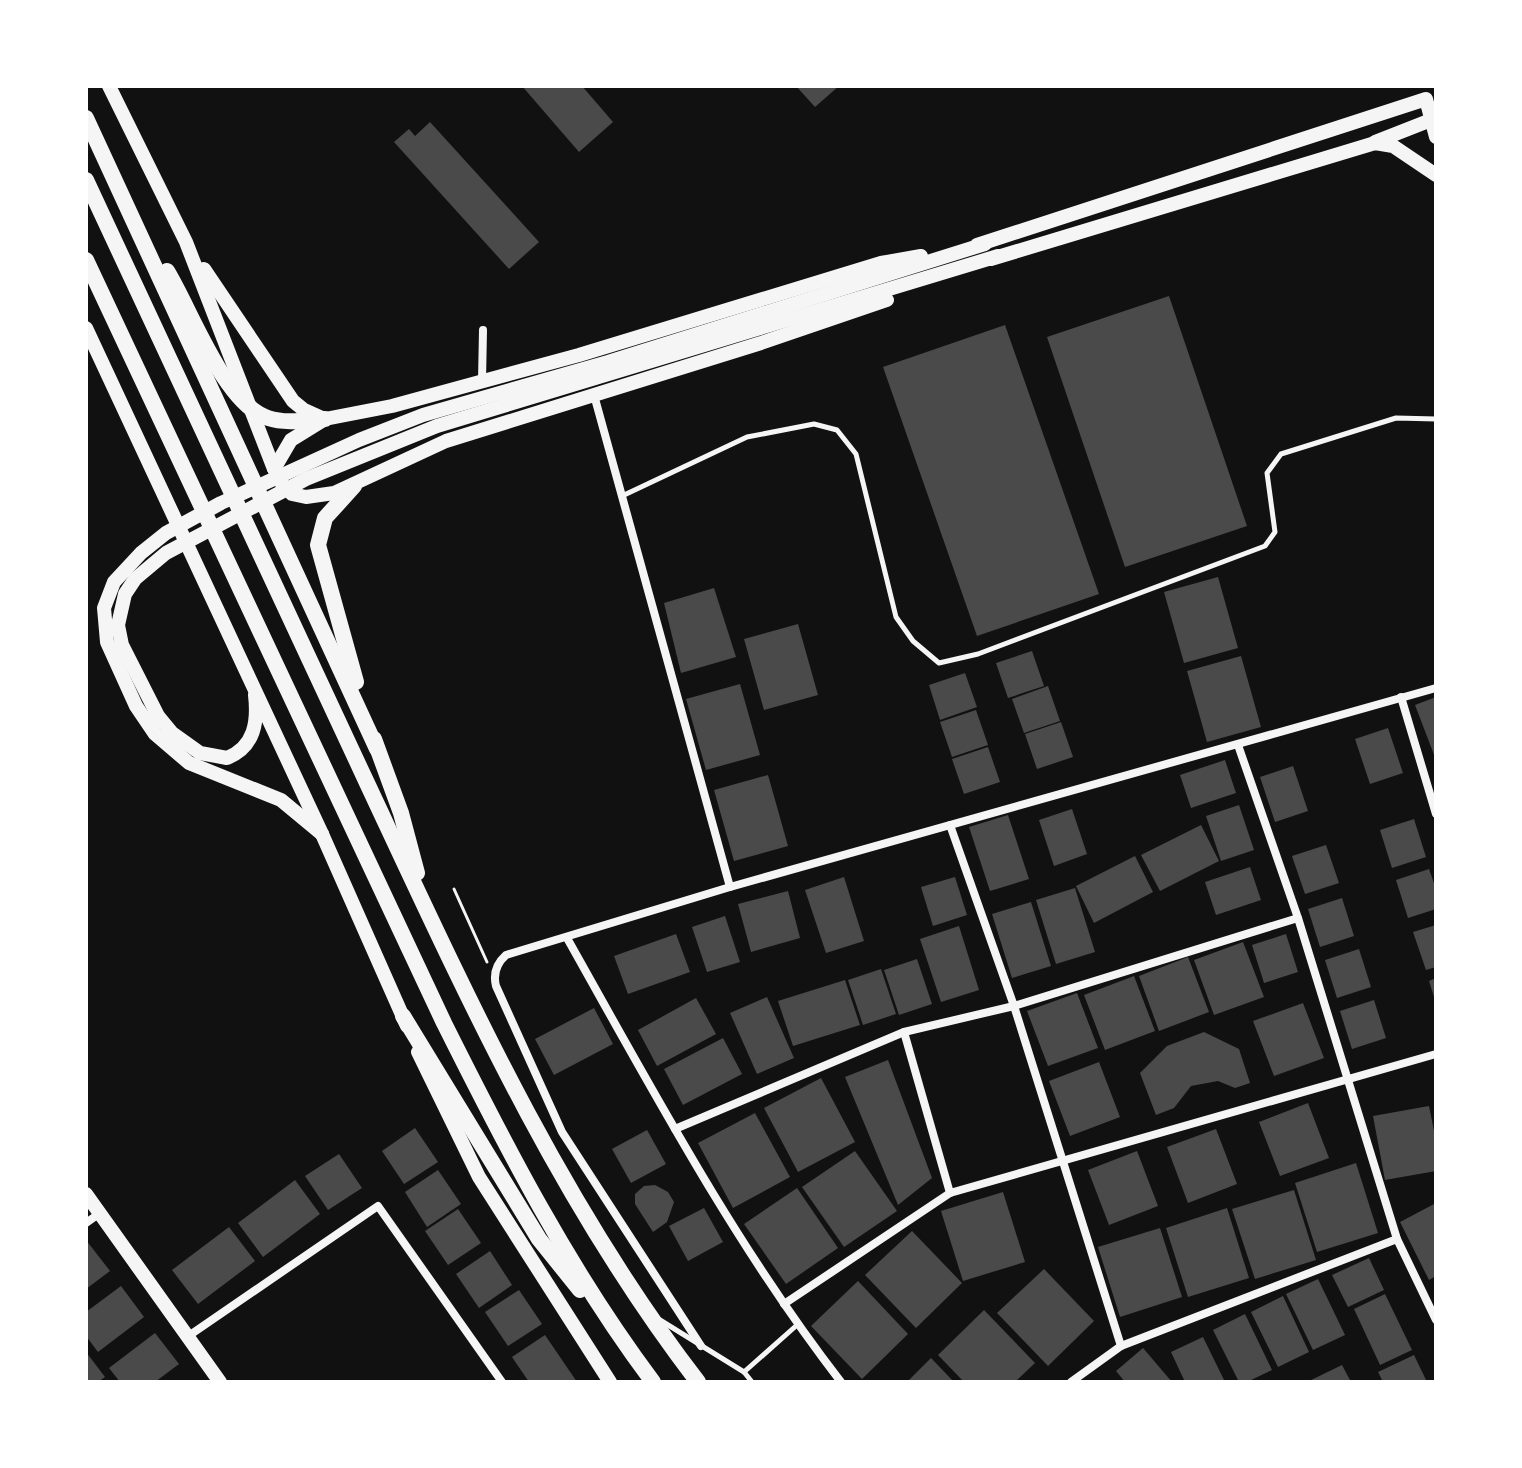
<svg xmlns="http://www.w3.org/2000/svg" width="1522" height="1468" font-family="'DM Sans',sans-serif">
<style>
.building{fill:#4a4a4a}
.lines{fill:none;stroke-linecap:round;stroke-linejoin:round}
.path{stroke:#f5f5f5;stroke-width:3}
.service{stroke:#f5f5f5;stroke-width:5}
.minor{stroke:#f5f5f5;stroke-width:8}
.secondary{stroke:#f5f5f5;stroke-width:14}
.trunk{stroke:#f5f5f5;stroke-width:16}
</style>
<rect width="100%" height="100%" fill="#111"/>
<!-- building -->
<g class="building">
<path d="M522 86H582L613 122 579 152Z"/>
<path d="M796 86H839L815 107Z"/>
<path d="M430 122 539 242 509 269 394 142 409 129 415 136Z"/>
<path d="M1169 296 1247 526 1125 567 1047 337Z"/>
<path d="M1005 325 1099 594 977 636 883 367Z"/>
<path d="M1218 577 1238 648 1184 663 1164 592Z"/>
<path d="M714 588 736 657 681 673 664 603Z"/>
<path d="M798 624 818 695 764 710 744 639Z"/>
<path d="M1032 651 1044 686 1008 698 996 663Z"/>
<path d="M1241 656 1261 727 1207 742 1187 671Z"/>
<path d="M965 673 977 707 940 720 929 685Z"/>
<path d="M740 684 760 755 706 770 686 699Z"/>
<path d="M1048 686 1060 721 1024 733 1012 699Z"/>
<path d="M1436 697V760L1415 705Z"/>
<path d="M976 710 988 745 952 757 940 722Z"/>
<path d="M1061 722 1073 757 1037 769 1025 734Z"/>
<path d="M1388 728 1403 773 1370 784 1355 739Z"/>
<path d="M988 747 1000 782 964 794 952 759Z"/>
<path d="M1225 760 1236 793 1191 808 1180 775Z"/>
<path d="M1293 766 1308 811 1275 822 1260 777Z"/>
<path d="M768 775 788 846 734 861 714 790Z"/>
<path d="M1239 805 1254 850 1221 861 1206 816Z"/>
<path d="M1072 809 1087 854 1054 866 1039 820Z"/>
<path d="M1008 815 1029 879 990 891 969 827Z"/>
<path d="M1414 819 1426 857 1392 868 1380 830Z"/>
<path d="M1201 825 1219 861 1160 891 1141 855Z"/>
<path d="M1326 845 1339 883 1305 894 1292 856Z"/>
<path d="M1135 856 1153 892 1094 923 1076 886Z"/>
<path d="M1250 867 1261 900 1216 915 1205 882Z"/>
<path d="M1429 869 1436 889V909L1408 918 1396 880Z"/>
<path d="M844 877 864 941 826 953 805 890Z"/>
<path d="M955 877 967 915 933 926 921 887Z"/>
<path d="M1075 888 1095 952 1056 964 1036 900Z"/>
<path d="M788 891 800 938 751 952 738 904Z"/>
<path d="M1342 898 1354 936 1320 947 1308 909Z"/>
<path d="M1031 902 1051 966 1012 978 992 914Z"/>
<path d="M725 916 740 962 707 972 692 927Z"/>
<path d="M1436 925V967L1426 970 1413 932Z"/>
<path d="M959 926 979 990 941 1002 920 939Z"/>
<path d="M676 934 690 972 628 994 614 956Z"/>
<path d="M1286 934 1298 972 1264 983 1252 945Z"/>
<path d="M1243 942 1264 997 1214 1015 1194 960Z"/>
<path d="M1359 949 1371 987 1337 998 1325 960Z"/>
<path d="M1188 957 1209 1012 1159 1031 1139 976Z"/>
<path d="M917 959 932 1004 899 1015 884 970Z"/>
<path d="M881 969 896 1014 863 1025 848 980Z"/>
<path d="M1134 976 1155 1031 1105 1050 1084 995Z"/>
<path d="M1436 978V1000H1435L1429 981Z"/>
<path d="M845 980 860 1025 793 1046 778 1001Z"/>
<path d="M1077 993 1098 1048 1048 1066 1027 1011Z"/>
<path d="M767 997 794 1058 757 1074 730 1013Z"/>
<path d="M696 998 716 1034 657 1066 638 1030Z"/>
<path d="M1374 1000 1386 1038 1352 1049 1340 1011Z"/>
<path d="M1303 1003 1324 1058 1274 1076 1253 1021Z"/>
<path d="M594 1008 613 1044 554 1075 535 1039Z"/>
<path d="M1204 1032 1239 1049 1250 1083 1235 1088 1218 1081 1191 1086 1174 1108 1156 1115 1140 1073 1167 1046Z"/>
<path d="M723 1038 742 1074 683 1105 664 1069Z"/>
<path d="M888 1060 932 1178 898 1205 845 1077Z"/>
<path d="M1099 1062 1120 1117 1070 1136 1049 1081Z"/>
<path d="M821 1078 855 1142 798 1172 764 1108Z"/>
<path d="M1308 1103 1329 1158 1280 1176 1259 1122Z"/>
<path d="M1429 1106 1436 1141V1171L1385 1180 1373 1116Z"/>
<path d="M755 1113 790 1177 733 1208 698 1143Z"/>
<path d="M415 1128 438 1162 404 1184 382 1151Z"/>
<path d="M1216 1129 1237 1184 1188 1203 1167 1147Z"/>
<path d="M647 1130 666 1164 631 1183 612 1149Z"/>
<path d="M855 1151 897 1211 844 1247 802 1187Z"/>
<path d="M1137 1151 1158 1206 1109 1225 1088 1170Z"/>
<path d="M339 1154 362 1188 328 1210 305 1176Z"/>
<path d="M1356 1163 1378 1233 1317 1252 1295 1183Z"/>
<path d="M438 1170 461 1204 427 1227 405 1192Z"/>
<path d="M295 1180 320 1214 263 1257 238 1223Z"/>
<path d="M655 1185 668 1192 674 1202 667 1222 653 1232 635 1204V1194L644 1186Z"/>
<path d="M797 1188 838 1248 786 1284 744 1224Z"/>
<path d="M1294 1190 1316 1260 1255 1279 1232 1209Z"/>
<path d="M1003 1192 1025 1262 963 1281 941 1211Z"/>
<path d="M1436 1203V1276L1429 1280 1400 1222Z"/>
<path d="M704 1208 723 1242 688 1261 669 1226Z"/>
<path d="M1227 1208 1249 1278 1188 1297 1166 1228Z"/>
<path d="M458 1209 481 1243 448 1265 425 1231Z"/>
<path d="M229 1227 255 1261 198 1304 172 1270Z"/>
<path d="M1160 1228 1182 1297 1120 1317 1098 1247Z"/>
<path d="M912 1231 962 1283 916 1328 865 1275Z"/>
<path d="M86 1240 110 1271 86 1289Z"/>
<path d="M490 1251 512 1285 479 1308 456 1274Z"/>
<path d="M1369 1258 1384 1290 1348 1307 1332 1275Z"/>
<path d="M1044 1269 1094 1321 1048 1366 997 1313Z"/>
<path d="M1318 1279 1345 1335 1313 1350 1286 1294Z"/>
<path d="M858 1281 908 1334 862 1379 811 1326Z"/>
<path d="M121 1286 144 1317 98 1352 86 1336V1312Z"/>
<path d="M519 1290 542 1324 508 1346 485 1312Z"/>
<path d="M1385 1294 1412 1350 1380 1365 1354 1309Z"/>
<path d="M1283 1296 1309 1352 1278 1367 1251 1312Z"/>
<path d="M984 1310 1035 1363 1015 1382H964L938 1355Z"/>
<path d="M1245 1314 1272 1370 1247 1382H1239L1213 1330Z"/>
<path d="M155 1333 179 1364 155 1382H120L109 1368Z"/>
<path d="M545 1335 577 1382H529L512 1357Z"/>
<path d="M1203 1337 1225 1382H1185L1171 1352Z"/>
<path d="M1143 1348 1172 1382H1125L1116 1371Z"/>
<path d="M86 1352 105 1377 98 1382H86Z"/>
<path d="M1414 1355 1427 1382H1383L1378 1372Z"/>
<path d="M931 1358 954 1382H907Z"/>
<path d="M1342 1365 1351 1382H1307Z"/>
</g>
<g class="lines">
<!-- path -->
<path class="path" d="M454 889 487 962"/>
<!-- service -->
<g class="service">
<path d="M622 496 747 437 814 424 837 430 856 454 896 617 913 641 939 663 978 654 1265 546 1275 532 1267 473 1281 454 1396 418 1436 419"/>
<path d="M660 1320 744 1372 752 1382"/>
<path d="M744 1372 797 1325"/>
</g>
<!-- minor -->
<g class="minor">
<path d="M482 381 483 330"/>
<path d="M594 395 730 887"/>
<path d="M1401 697 1436 814"/>
<path d="M1238 745 1298 918 1397 1239 1436 1320"/>
<path d="M950 825 1014 1006 1121 1346"/>
<path d="M567 938C652 1089 735 1245 841 1382"/>
<path d="M904 1032 950 1193"/>
<path d="M675 1129 904 1032 1014 1006 1298 918"/>
<path d="M86 1223 100 1213"/>
<path d="M784 1304 950 1193 1436 1054"/>
<path d="M187 1337 378 1206 502 1382"/>
<path d="M701 1346 562 1132 496 986C493 974 496 964 506 955L730 887 1436 688"/>
<path d="M1071 1382 1121 1346 1397 1239"/>
</g>
<!-- secondary -->
<g class="secondary">
<path d="M109 86 186 242 274 469"/>
<path d="M1375 142 1431 120"/>
<path d="M977 245 1426 99 1436 137"/>
<path d="M991 259 1375 143 1393 146 1436 175"/>
<path d="M204 269 293 401 304 410 324 419"/>
<path d="M86 328 322 834 407 1026"/>
<path d="M274 469 291 440 325 419 392 406 579 355 881 263 921 256"/>
<path d="M282 484 292 494 306 497 334 493 446 441 761 343 887 300"/>
<path d="M255 695C258 721 255 747 227 758L200 753 172 733 158 716 122 645 118 625 125 594 135 579 166 553 306 479 437 426 998 256"/>
<path d="M322 834 281 800 189 763 155 734 136 706 107 642 104 608 114 582 141 553 166 533 221 503 359 440 423 415 608 362 985 244"/>
<path d="M418 1052 479 1177 610 1382"/>
<path d="M86 1194 220 1382"/>
</g>
<!-- trunk -->
<g class="trunk">
<path d="M86 118 377 749"/>
<path d="M86 180C180 381 274 582 367 783 464 990 558 1200 698 1382"/>
<path d="M86 260 444 1023C506 1147 569 1270 653 1382"/>
<path d="M167 271C191 310 224 404 268 418 286 424 307 420 325 419"/>
<path d="M354 486 325 518 318 545 356 682"/>
<path d="M374 739 401 813 417 873"/>
<path d="M403 1016 539 1239 580 1290"/>
</g>
</g>
<!-- border -->
<rect width="1522" height="1468" fill="none" stroke="#ffffff" stroke-width="176"/>
</svg>
